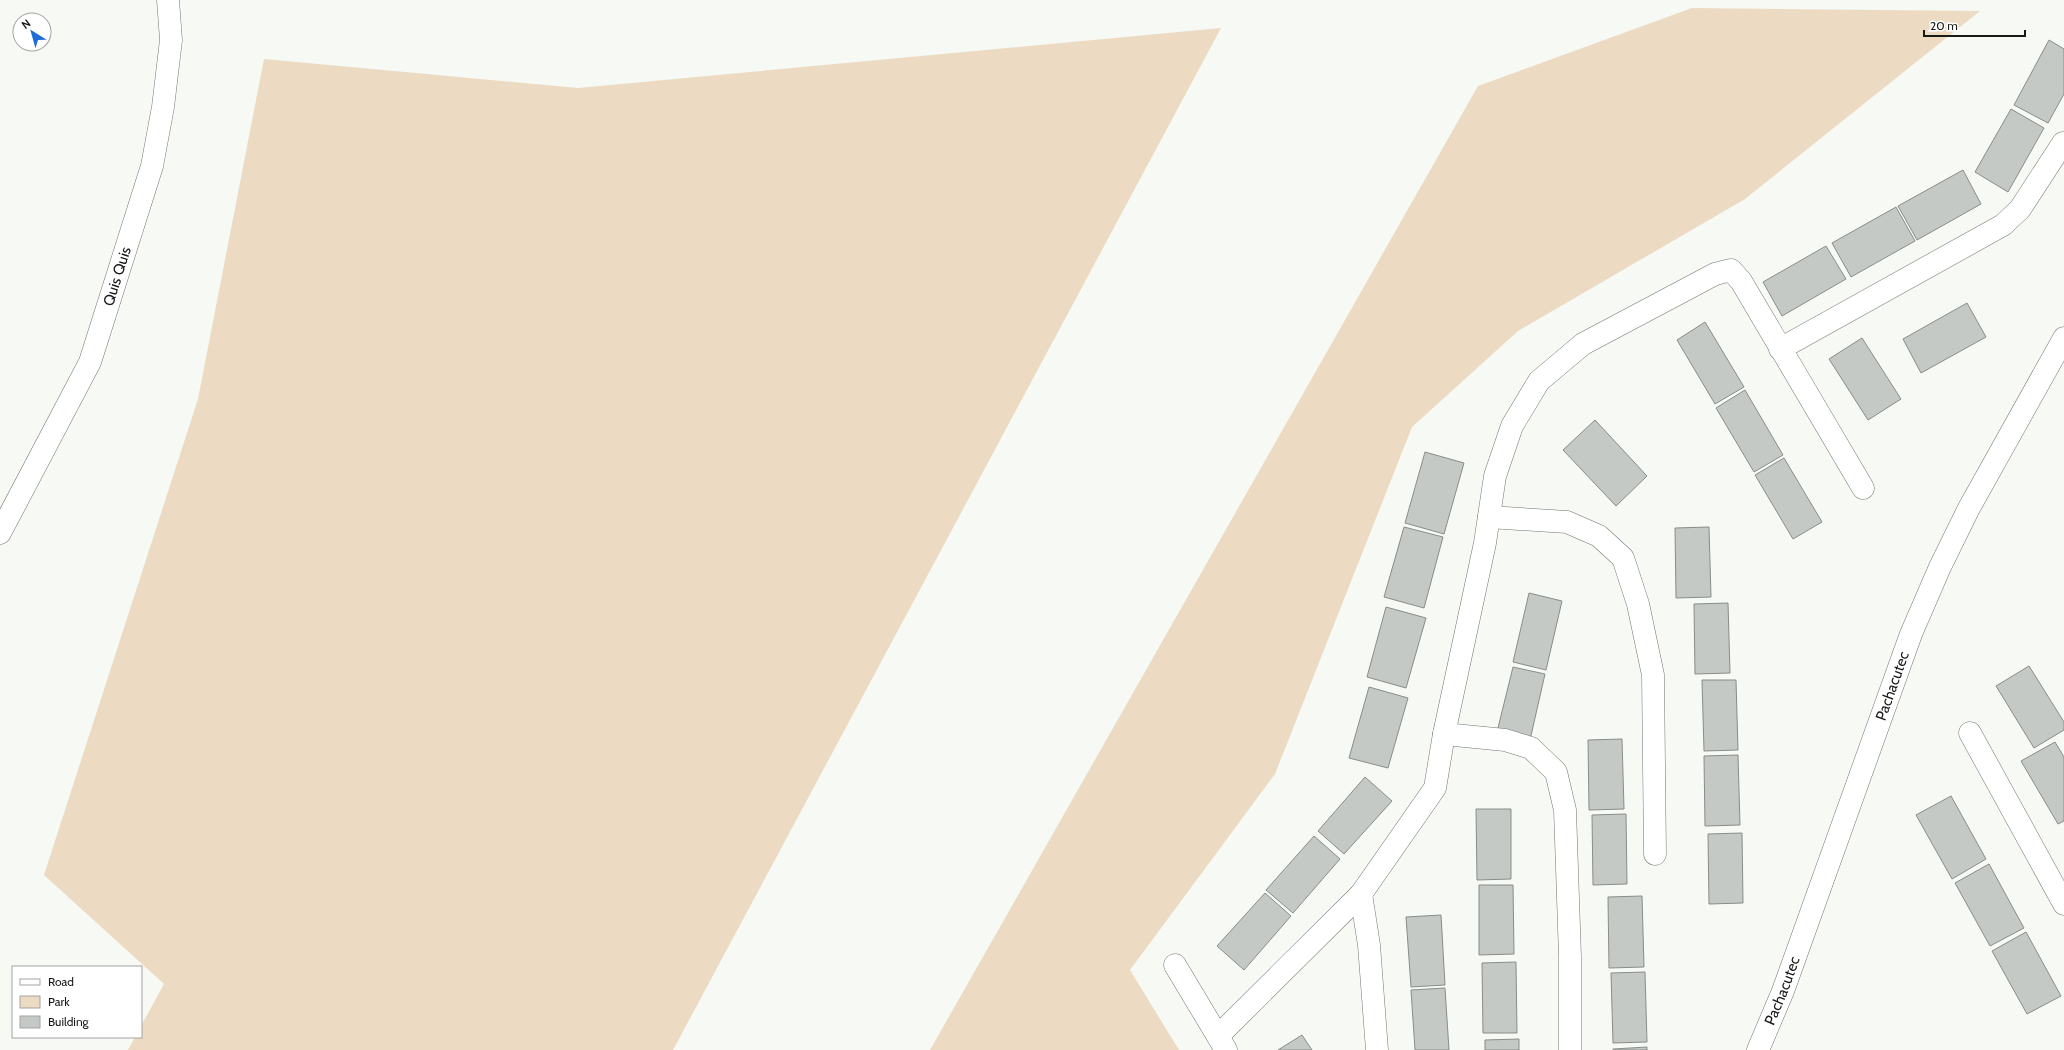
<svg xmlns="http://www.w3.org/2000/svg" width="2064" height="1050" font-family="Cabin,sans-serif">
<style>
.green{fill:#ecdac3}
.building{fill:#c5c9c6;stroke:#898d8a}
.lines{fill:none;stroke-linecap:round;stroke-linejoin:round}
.street-casing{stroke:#757672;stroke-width:23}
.secondary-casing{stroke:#757672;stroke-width:23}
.street{stroke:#fff;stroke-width:22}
.secondary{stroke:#fff;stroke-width:22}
.labels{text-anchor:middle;stroke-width:3;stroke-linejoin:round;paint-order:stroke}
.street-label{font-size:15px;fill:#191918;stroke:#fff}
</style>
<rect width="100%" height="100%" fill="#f6f9f4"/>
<!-- green -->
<g class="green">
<path d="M1692 8 1980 11 1745 199 1518 331 1412 427 1275 774 1130 970 1179 1050H930L1478 86Z"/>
<path d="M1221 28 673 1050H128L135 1037H141V1026L164 984 44 875 198 399 264 59 578 88Z"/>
</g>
<!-- building -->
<g class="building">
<path d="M2049 40 2064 49V94L2048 123 2014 105Z"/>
<path d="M2011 109 2044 128 2008 192 1975 172Z"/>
<path d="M1963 170 1981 204 1917 240 1898 206Z"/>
<path d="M1896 207 1915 241 1851 277 1832 243Z"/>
<path d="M1826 246 1846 279 1782 316 1763 282Z"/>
<path d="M1967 303 1986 337 1921 373 1903 339Z"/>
<path d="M1705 322 1744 387 1715 404 1677 340Z"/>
<path d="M1862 338 1901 399 1868 420 1829 359Z"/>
<path d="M1745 390 1783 455 1754 472 1716 408Z"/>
<path d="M1595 420 1647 476 1616 506 1563 450Z"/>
<path d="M1425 452 1464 463 1444 534 1405 523Z"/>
<path d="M1784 458 1822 522 1793 539 1755 475Z"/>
<path d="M1404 527 1443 537 1424 608 1384 597Z"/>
<path d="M1709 527 1711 597 1676 598 1675 528Z"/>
<path d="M1529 593 1562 601 1546 670 1513 662Z"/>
<path d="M1728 603 1730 673 1695 674 1694 604Z"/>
<path d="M1386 607 1426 618 1406 688 1367 677Z"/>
<path d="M2029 666 2064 722V730L2034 748 1996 686Z"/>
<path d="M1513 667 1545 674 1530 740 1497 732Z"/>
<path d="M1702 680H1736L1738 750 1704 751Z"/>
<path d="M1369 687 1408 698 1388 768 1349 758Z"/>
<path d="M1622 739 1624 809 1589 810 1588 740Z"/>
<path d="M2055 742 2064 757V821L2058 824 2021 761Z"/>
<path d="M1738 755 1740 825 1705 826 1704 756Z"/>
<path d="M1365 777 1392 801 1344 854 1318 831Z"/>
<path d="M1951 796 1986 859 1952 879 1916 815Z"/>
<path d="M1476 809H1511V879L1477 880Z"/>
<path d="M1626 814 1627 884 1593 885 1592 815Z"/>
<path d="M1742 833 1743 903 1709 904 1708 834Z"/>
<path d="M1314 836 1340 859 1293 913 1266 890Z"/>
<path d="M1989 864 2024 928 1990 946 1955 883Z"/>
<path d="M1479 885H1513L1514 954 1479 955Z"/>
<path d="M1265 893 1291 916 1244 970 1217 946Z"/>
<path d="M1642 896 1644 967 1609 968 1608 897Z"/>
<path d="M1441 915 1445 985 1411 987 1406 917Z"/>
<path d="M2026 932 2061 996 2027 1014 1992 951Z"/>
<path d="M1516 962 1517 1033H1483L1482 963Z"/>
<path d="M1645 972 1647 1042 1613 1043 1611 973Z"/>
<path d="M1445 988 1449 1050H1415L1411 990Z"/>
<path d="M1302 1035 1312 1050H1278Z"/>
<path d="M1519 1039V1050H1485V1040Z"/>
<path d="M1647 1047V1050H1613V1049Z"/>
</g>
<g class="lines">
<defs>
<g id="street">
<path d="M1780 349 2003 225 2020 209 2063 143"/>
<path d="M1489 517 1567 522 1599 536 1623 558 1638 604 1653 675 1655 854"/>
<path id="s1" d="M0 533 90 362 152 166 163 107 171 40 168 0"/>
<path d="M1970 733 2064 904"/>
<path d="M1444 734 1505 740 1531 748 1556 772 1565 810 1570 957V1050"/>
<path d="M1361 894 1369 945 1377 1050"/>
<path d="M1175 965 1226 1050"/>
<path d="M1218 1036 1361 894 1435 788 1444 734 1485 543 1495 476 1512 426 1539 381 1583 344 1715 274 1731 270 1741 281 1863 488"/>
</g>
<g id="secondary">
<path id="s2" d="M1758 1050 1783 991 1911 634 1940 567 1969 508 2064 338"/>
</g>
</defs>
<!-- street casing -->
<use href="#street" class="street-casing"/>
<!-- secondary casing -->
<use href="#secondary" class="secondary-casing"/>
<!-- street -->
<use href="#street" class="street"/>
<!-- secondary -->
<use href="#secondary" class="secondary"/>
</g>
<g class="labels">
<!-- street labels -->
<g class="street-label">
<text dy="5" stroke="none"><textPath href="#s1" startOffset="283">Quis Quis</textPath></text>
<text dy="5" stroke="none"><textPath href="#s2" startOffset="388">Pachacutec</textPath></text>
<text dy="5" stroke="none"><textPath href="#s2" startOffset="64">Pachacutec</textPath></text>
</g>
</g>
<!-- legend -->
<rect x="12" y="966" width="130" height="72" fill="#ffffff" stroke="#a3a3a3"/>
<rect x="20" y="979" width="20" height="6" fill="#ffffff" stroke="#a3a3a3"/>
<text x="48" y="986" font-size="12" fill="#191918">Road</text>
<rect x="20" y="996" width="20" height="12" fill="#ecdac3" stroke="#a3a3a3"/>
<text x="48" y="1006" font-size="12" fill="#191918">Park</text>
<rect x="20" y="1016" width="20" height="12" fill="#c5c9c6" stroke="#a3a3a3"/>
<text x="48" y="1026" font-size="12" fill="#191918">Building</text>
<!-- north arrow -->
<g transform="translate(32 32) rotate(323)"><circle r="19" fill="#ffffff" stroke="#a3a3a3"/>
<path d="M0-3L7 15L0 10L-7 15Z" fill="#1f6dd7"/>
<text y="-6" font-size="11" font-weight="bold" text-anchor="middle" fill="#191918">N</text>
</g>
<!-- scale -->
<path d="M1924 30v6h101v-6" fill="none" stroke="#191918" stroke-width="2"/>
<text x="1930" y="30" font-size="12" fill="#191918" stroke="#ffffff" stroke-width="3" paint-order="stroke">20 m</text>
</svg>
